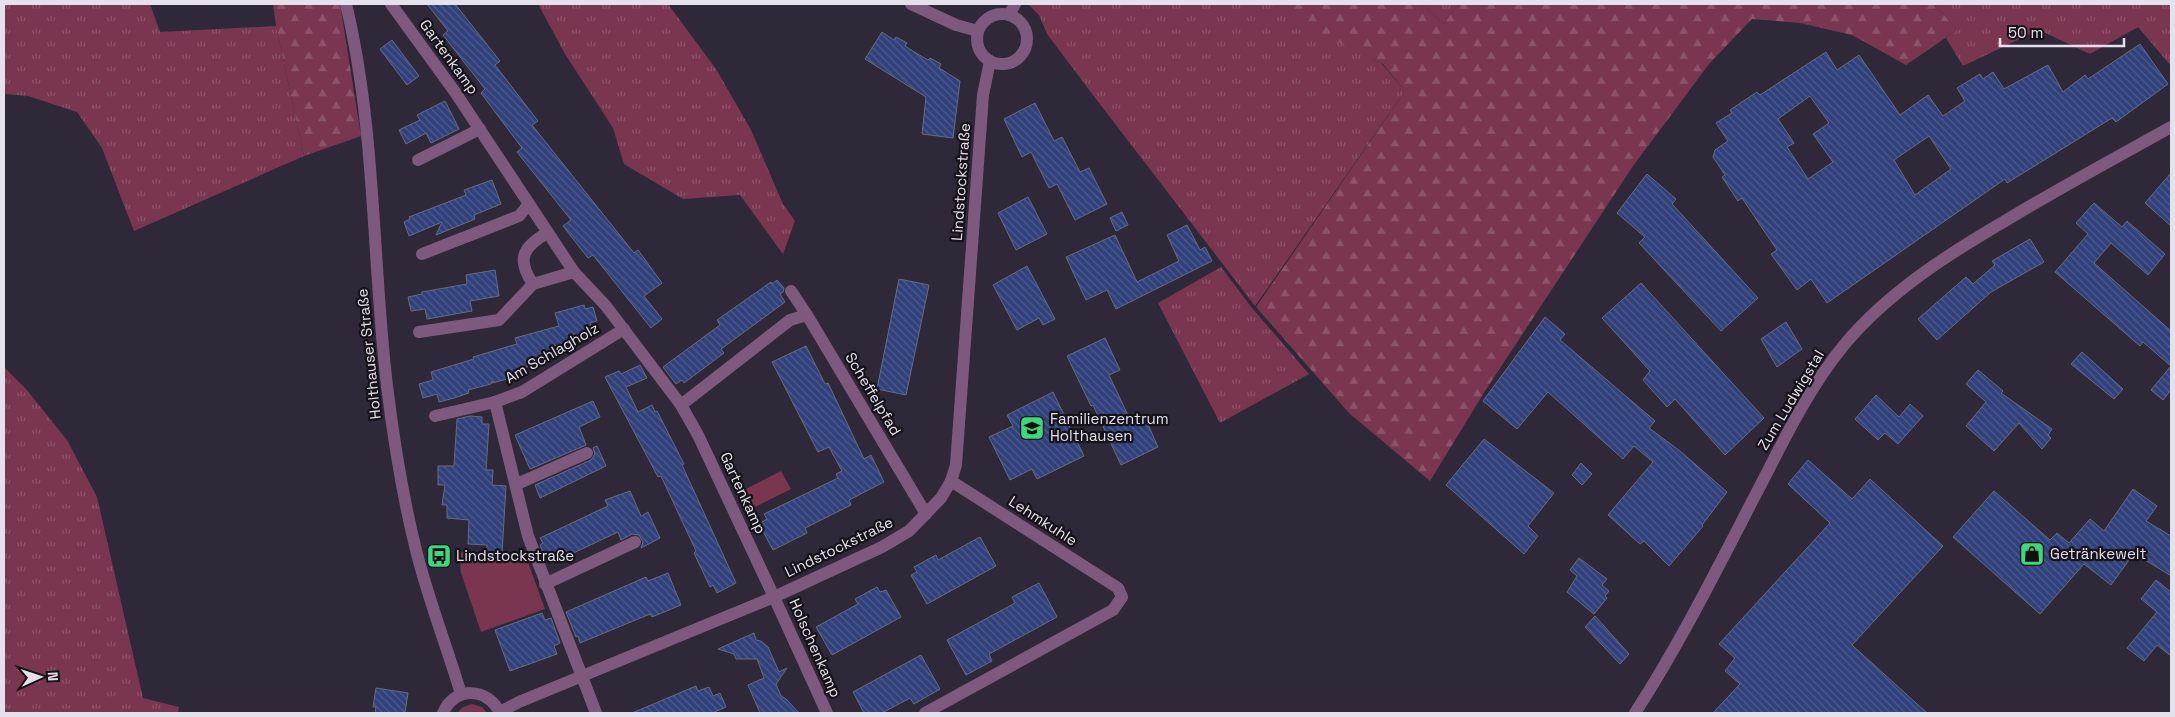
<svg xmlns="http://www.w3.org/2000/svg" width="2175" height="717" font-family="'Space Grotesk',sans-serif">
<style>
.grass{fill:url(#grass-tufts)}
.forest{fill:url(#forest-firs)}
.green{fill:#7a3650}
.building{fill:url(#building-back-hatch);stroke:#666c80;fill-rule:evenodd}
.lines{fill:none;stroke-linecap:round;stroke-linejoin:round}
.minor{stroke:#7f597d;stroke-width:12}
.tertiary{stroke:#7f597d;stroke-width:12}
.labels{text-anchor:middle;stroke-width:4.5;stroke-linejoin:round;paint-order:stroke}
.street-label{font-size:15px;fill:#e4e1ed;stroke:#15121a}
.poi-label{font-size:15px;fill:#e4e1ed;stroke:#15121a;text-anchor:start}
</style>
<defs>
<pattern id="grass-tufts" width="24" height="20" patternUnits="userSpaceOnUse" patternTransform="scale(1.25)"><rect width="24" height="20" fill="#7a3650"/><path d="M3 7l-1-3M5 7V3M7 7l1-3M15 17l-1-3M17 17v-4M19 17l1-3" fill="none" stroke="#8d536a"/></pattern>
<pattern id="forest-firs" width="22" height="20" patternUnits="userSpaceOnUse" patternTransform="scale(1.25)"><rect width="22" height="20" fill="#7a3650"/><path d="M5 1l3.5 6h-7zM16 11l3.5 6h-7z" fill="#8d536a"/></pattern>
<pattern id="building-back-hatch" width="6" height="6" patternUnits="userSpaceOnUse" patternTransform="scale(1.25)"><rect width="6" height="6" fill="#30407b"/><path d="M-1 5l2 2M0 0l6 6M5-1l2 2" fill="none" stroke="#4e5b8e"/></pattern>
</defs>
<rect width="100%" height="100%" fill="#2e2839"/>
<!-- grass -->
<g class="grass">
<path d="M4 4H150L160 32 276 26 304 156 134 231 102 148 77 112 28 96 4 94Z"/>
<path d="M538 4H668L716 69 751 130 783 204 795 221 783 254 740 195 683 199 624 164 613 128 565 54Z"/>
<path d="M1028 4H1270L1382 64 1405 91 1255 306 1096 99 1047 34 1039 15Z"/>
<path d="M1421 4H1458L1444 24Z"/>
<path d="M1934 4H2171V66L2138 27 2090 54 2039 30 1963 66 1946 38 1957 30Z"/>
<path d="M1221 267 1252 308 1309 374 1220 423 1158 303Z"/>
<path d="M4 367 26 389 67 440 97 497 143 698 179 707 178 713H4Z"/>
<path d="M472 704 482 707 487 713H457L463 707Z"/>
</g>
<!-- forest -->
<g class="forest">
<path d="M273 4H340L361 136 304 156 276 26Z"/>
<path d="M1270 4H1421L1444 24 1458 4H1934L1957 30 1906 65 1852 35 1800 23 1752 19 1709 64 1633 166 1485 391 1430 481 1349 413 1256 307 1405 91 1383 64 1345 46Z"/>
</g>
<!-- green -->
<g class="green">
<path d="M781 471 791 489 745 512 736 494Z"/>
<path d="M459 552 526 557 545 609 481 632 461 573Z"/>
</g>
<!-- building -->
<g class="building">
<path d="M427 4H455L500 61 495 65 538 121 532 125 634 253 638 250 662 283 644 296 662 319 651 328 593 255 588 258 563 226 571 220 517 152 522 148 481 93 485 89 443 35 448 31Z"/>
<path d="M882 32 894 40 896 37 907 43 905 46 916 53 928 60 930 58 941 64 939 68 960 81 953 138 922 134 926 97 865 59Z"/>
<path d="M392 40 419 76 407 85 380 49Z"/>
<path d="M2140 44 2168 84 2116 122 2112 118 2007 183 2005 179 1827 303 1811 279 1797 290 1771 254 1777 250 1742 198 1738 201 1722 177 1725 175 1713 157 1715 150 1728 141 1716 123 1732 113 1730 110 1757 92 1760 95 1826 52 1837 70 1859 55 1900 115 1928 95 1943 116 1965 101 1957 88 1980 74 1983 79 1993 72 2004 89 2048 65 2063 92 2085 75 2088 79ZM1810 96 1829 123 1813 134 1833 162 1808 179 1787 147 1794 143 1778 119ZM1929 136 1951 169 1915 195 1894 160Z"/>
<path d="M445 101 459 129 431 143 426 133 406 144 399 130 420 120 417 115Z"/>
<path d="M1035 103 1054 141 1062 137 1080 172 1089 168 1107 204 1075 220 1057 184 1049 188 1031 152 1022 157 1004 119Z"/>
<path d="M2171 173V226L2145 203Z"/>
<path d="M1647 174 1676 199 1672 204 1758 298 1721 331 1639 243 1645 237 1617 213Z"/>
<path d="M492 180 501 204 474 215 475 219 436 235 442 222 409 236 404 222 410 219 409 217 466 195 464 190Z"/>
<path d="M1028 197 1047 234 1016 250 998 213Z"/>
<path d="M2094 203 2122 227 2127 221 2165 254 2148 275 2111 243 2094 263 2171 331V390L2163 400 2151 390 2171 366 2143 342 2140 346 2055 272 2088 234 2076 223Z"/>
<path d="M1122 212 1128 225 1116 231 1110 218Z"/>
<path d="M1187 225 1200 250 1205 247 1212 261 1116 309 1107 290 1086 300 1066 257 1115 235 1137 282 1179 261 1167 235Z"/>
<path d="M2030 239 2044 262 1991 292 1937 340 1918 319 1966 277 1973 284 1995 265 1992 261Z"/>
<path d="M1027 266 1055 319 1043 325 1039 318 1017 330 993 285Z"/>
<path d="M495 270 499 296 470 301 472 311 427 319 425 309 411 311 408 297 422 294V292L467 284 466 275Z"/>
<path d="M899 279 929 285 906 395 877 389Z"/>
<path d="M777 280 784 288 783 292 780 294 785 302 721 349 724 353 684 383 682 380 676 384 663 367 720 325 717 320 771 282 772 284Z"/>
<path d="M1641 283 1764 418 1725 455 1675 399 1667 407 1643 380 1650 371 1602 318Z"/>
<path d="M584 305 585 309 593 307 597 321 590 323 593 335 551 347 554 359 510 372 511 378 492 383V381L491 384 468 390 469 393 454 398 439 402 437 394 423 398 419 384 433 380 431 372 474 359 473 357 517 344 515 338 559 326 555 313Z"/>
<path d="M1545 317 1565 334 1560 340 1655 421 1649 428 1680 451 1727 492 1702 525 1703 526 1669 566 1644 541 1640 544 1608 515 1653 462 1634 446 1623 459 1548 392 1517 429 1483 401Z"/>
<path d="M1786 322 1802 349 1777 367 1761 339Z"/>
<path d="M1105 338 1120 370 1109 375 1133 426 1146 420 1158 447 1121 465 1093 405 1091 406 1067 356Z"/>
<path d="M806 346 825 384 828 383 864 459 871 455 884 482 849 500 851 505 805 528 807 533 773 550 759 524 767 519 764 514 838 478 836 474 842 471 829 447 818 452 772 362Z"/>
<path d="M2082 352 2123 389 2114 399 2071 364Z"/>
<path d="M640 365 647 378 626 387 638 412 652 405 655 412 657 411 684 464 682 465 736 583 717 593 713 585 710 587 694 553 696 551 661 476 658 477 605 377 619 371 621 374Z"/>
<path d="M1978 370 2003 391 2001 393 2052 429 2048 435 2051 438 2042 449 2019 423 1994 451 1966 426 1986 402 1966 384Z"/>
<path d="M1053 392 1084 456 1037 479 1032 469 1010 480 989 437 1013 426 1007 415Z"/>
<path d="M1876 395 1899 417 1910 404 1923 416 1898 444 1885 433 1878 440 1855 419Z"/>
<path d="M593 401 600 417 579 427 586 445 530 469 515 435Z"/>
<path d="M470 416 482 417V424H489L486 470H493L492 485 506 486 502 554 487 553V545L468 544 469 520 447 518V505H442L445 485H438V466H454L457 419Z"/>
<path d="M1484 439 1554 493 1528 526 1538 536 1524 554 1446 485Z"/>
<path d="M597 446 606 466 540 498 535 485 591 460 595 454 593 448Z"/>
<path d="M1808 460 1852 499 1870 479 1943 546 1852 645 1927 713H1713L1740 684 1725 671 1735 658 1719 644 1830 523 1788 484Z"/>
<path d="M1581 463 1592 474 1582 485 1572 475Z"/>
<path d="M2133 489 2157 506 2146 521 2171 536V576L2134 553 2111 585 2084 564 2040 614 1953 537 1994 491 2050 540 2057 533 2069 543 2090 519 2104 531Z"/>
<path d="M630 491 641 516 648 512 660 538 641 548 643 542 639 535 632 534 621 540 618 532 552 563 549 557 545 558 540 545 543 543 540 538 608 506 605 500Z"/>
<path d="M980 537 996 566 927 604 911 575 917 572 914 567 936 555 938 560Z"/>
<path d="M1579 558 1607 579 1602 585 1609 591 1605 596 1607 598 1594 614 1567 592 1577 576 1570 570Z"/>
<path d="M668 573 681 605 652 617 650 614 580 643 578 636 576 637 566 612 646 577 648 581Z"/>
<path d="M2156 580 2171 592V656L2157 645 2144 661 2127 648 2157 612 2141 599Z"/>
<path d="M1039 583 1057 617 989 654 992 661 966 675 947 640 1015 603 1012 597Z"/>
<path d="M877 587 880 592 886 590 901 617 832 655 816 627 858 604 855 599Z"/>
<path d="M542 613 545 620 551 618 560 643 554 646 557 654 510 671 495 630Z"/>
<path d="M1595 616 1629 654 1620 664 1585 627Z"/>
<path d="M754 633 756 640 761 641 768 647 779 672 787 668 776 684 781 696 786 699 799 713H760L748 685 764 678 757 659H736L734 654 718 649Z"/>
<path d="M921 655 940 689 914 704 910 698 882 713H864L853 692Z"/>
<path d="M696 686 698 691 709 687 713 696 720 693 726 707 712 713H632Z"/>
<path d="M376 688 408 693 405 713H375L376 707H373Z"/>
</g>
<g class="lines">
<!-- minor -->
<g class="minor">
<path d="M391 4 455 92 574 272 606 306 681 405 698 435 774 597 827 713"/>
<path d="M911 4 956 25 978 31"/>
<circle cx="1002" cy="39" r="25"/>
<path d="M1009 15 1015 4"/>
<path d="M418 160 480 129"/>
<path d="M547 233C523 247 516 259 533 284L574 272"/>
<path d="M422 254 519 216 529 204"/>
<path d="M791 291 807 315 926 514"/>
<path d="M419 332 499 320 533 284"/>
<path d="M681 405 790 320 807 315"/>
<path d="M435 416 495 402"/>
<path d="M517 484 587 453"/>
<path d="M545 584 635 542"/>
<path d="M500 712 519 702 774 597 882 547 909 531 941 498 951 481 956 465 983 95 990 61"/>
<path d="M596 713 528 536 495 402 522 392 624 329"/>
<path d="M925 713 1113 610 1122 597 1118 588 951 481"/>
</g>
<!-- tertiary -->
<g class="tertiary">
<path d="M346 4C376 129 372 259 387 386 394 443 403 499 417 554 429 601 447 647 461 694"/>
<path d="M443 713C454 686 488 687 500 713"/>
<path d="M1635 713C1681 642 1719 565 1758 490 1784 440 1808 389 1844 345 1889 291 1950 253 2010 218 2063 186 2117 157 2171 127"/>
</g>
</g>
<!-- icons -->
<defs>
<symbol id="school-square" viewBox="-11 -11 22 22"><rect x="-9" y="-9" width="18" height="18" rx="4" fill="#3ed77d" stroke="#15121a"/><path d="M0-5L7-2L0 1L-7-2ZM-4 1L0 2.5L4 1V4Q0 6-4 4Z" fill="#111"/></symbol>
<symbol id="shop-square" viewBox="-11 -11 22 22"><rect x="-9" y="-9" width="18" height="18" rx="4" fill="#3ed77d" stroke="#15121a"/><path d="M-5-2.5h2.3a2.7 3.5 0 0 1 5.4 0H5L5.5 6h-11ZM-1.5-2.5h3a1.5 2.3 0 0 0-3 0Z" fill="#111"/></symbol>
<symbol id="bus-square" viewBox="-11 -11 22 22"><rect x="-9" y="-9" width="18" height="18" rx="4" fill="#3ed77d" stroke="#15121a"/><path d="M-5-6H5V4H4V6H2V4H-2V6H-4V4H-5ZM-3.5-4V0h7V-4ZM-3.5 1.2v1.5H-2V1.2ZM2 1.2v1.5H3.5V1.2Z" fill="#111"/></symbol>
</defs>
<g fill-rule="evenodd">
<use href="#school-square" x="1018" y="414" width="28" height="28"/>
<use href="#shop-square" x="2018" y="540" width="28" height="28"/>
<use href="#bus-square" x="425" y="542" width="28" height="28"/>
</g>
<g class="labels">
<!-- street labels -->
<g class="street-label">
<text transform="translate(449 57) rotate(54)" y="5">Gartenkamp</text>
<text transform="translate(961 182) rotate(-86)" y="5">Lindstockstraße</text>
<text transform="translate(552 353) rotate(-30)" y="5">Am Schlagholz</text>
<text transform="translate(369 354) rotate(-96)" y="5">Holthauser Straße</text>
<text transform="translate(873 394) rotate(59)" y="5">Scheffelpfad</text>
<text transform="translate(1791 400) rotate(-59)" y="5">Zum Ludwigstal</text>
<text transform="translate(743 493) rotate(65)" y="5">Gartenkamp</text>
<text transform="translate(1043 521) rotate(33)" y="5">Lehmkuhle</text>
<text transform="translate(839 547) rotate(-26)" y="5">Lindstockstraße</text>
<text transform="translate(815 648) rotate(66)" y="5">Holschenkamp</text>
</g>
<!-- poi labels -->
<g class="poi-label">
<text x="1050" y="424">Familienzentrum<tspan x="1050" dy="17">Holthausen</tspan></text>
<text x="2050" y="559">Getränkewelt</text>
<text x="456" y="561">Lindstockstraße</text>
</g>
</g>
<!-- border -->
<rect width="2175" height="717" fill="none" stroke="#e4e1ed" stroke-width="10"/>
<!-- north arrow -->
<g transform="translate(40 677) rotate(87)" stroke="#15121a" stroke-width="4" paint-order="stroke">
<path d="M0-4L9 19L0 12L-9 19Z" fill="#e4e1ed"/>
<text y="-8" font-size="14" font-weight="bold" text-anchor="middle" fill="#e4e1ed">N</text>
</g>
<!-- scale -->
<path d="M2000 38v8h124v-8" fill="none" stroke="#e4e1ed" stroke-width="2.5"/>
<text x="2008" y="38" font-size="15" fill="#e4e1ed" stroke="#15121a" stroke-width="4" paint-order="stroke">50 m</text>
</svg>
